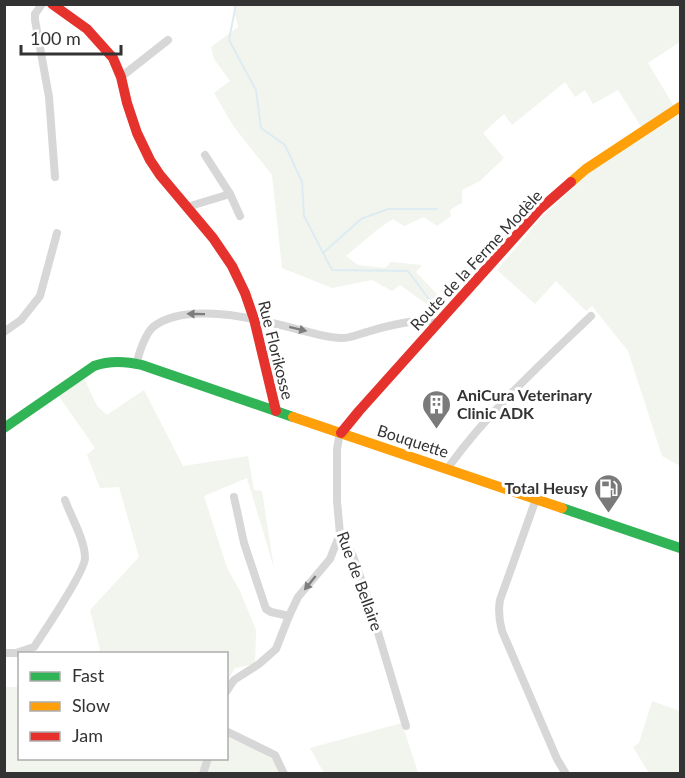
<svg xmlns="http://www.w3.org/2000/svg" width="685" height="778" font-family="Lato,sans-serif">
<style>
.green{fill:#f1f5ed}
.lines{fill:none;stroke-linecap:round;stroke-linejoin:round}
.stream{stroke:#ddebf3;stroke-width:2}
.street{stroke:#d7d7d7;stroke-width:8}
.fast{stroke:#30b455;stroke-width:10}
.slow{stroke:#ff9f0a;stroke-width:10}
.jam{stroke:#e5322d;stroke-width:10}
.oneway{fill:#7d7d7d}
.labels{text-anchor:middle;stroke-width:6;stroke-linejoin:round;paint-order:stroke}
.street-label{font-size:16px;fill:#333;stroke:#fff}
.poi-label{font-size:16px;font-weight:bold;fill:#333;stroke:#fff;text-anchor:start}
</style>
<rect width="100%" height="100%" fill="#fff"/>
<!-- green -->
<g class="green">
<path d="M233 5H680V42L648 63 675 108 642 128 618 90 593 104 585 90 575 97 565 82 512 125 504 114 483 133 504 158 480 181 462 190V203L450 210 451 216 437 226 424 217 404 226 393 219 378 229 346 256 358 265 385 268 391 262 422 265 416 272 449 307 442 315 400 285 392 291 372 280 332 288 282 268 272 175 234 127 214 93 230 81 214 59 211 47 238 27Z"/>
<path d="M680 114V466L662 456 628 351 592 306 586 311 556 281 535 304 497 270 542 217 589 173Z"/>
<path d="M84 378 97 406 107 415 144 390 183 466 248 456 254 490 262 491 274 568 247 478 204 496 227 568 240 591 256 630 255 664 235 668 227 682 226 654 93 653 100 650 90 610 139 557 119 487 100 488 87 455 95 448 58 395Z"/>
<path d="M4 687H19L20 758 205 759 201 773H5Z"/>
<path d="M652 701 680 711V773H649L633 747 639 743Z"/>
<path d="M402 723 418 773H324L310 748Z"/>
<path d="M227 735 244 742 274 759 280 774H207L211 759 226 758Z"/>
</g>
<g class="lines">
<!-- stream -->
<g class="stream">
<path d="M236 4 229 40 256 90 261 128 285 145 302 182 304 216 332 270 408 271 434 306"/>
<path d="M323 253 361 219 388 209H437"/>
</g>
<!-- street -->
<g class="street">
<path d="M42 4 35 14V20L49 97 55 177"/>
<path d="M121 77 168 40"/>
<path d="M205 155 230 194 240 216"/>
<path d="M187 207 230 194"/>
<path d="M4 332 21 320 40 296 57 233"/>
<path d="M137 364C138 354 146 333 153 327 187 300 262 320 300 330 313 333 327 338 340 338 349 339 359 334 367 332 383 327 423 316 438 323"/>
<path d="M341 433 339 438 337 449V501L340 534 353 556 368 599 406 726"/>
<path d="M449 469 450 465C490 410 542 363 591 316"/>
<path d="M234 497 244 543 266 609 271 612 289 616"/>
<path d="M536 499 500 600C498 611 499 620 502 631L557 759 566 774"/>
<path d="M4 653H16L34 647C44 632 85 571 85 558 85 540 71 517 65 500"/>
<path d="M226 692 234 680 259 664 276 649 289 616 298 597 330 559 340 534"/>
<path d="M226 731 275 755 284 774"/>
<path d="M203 774 208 758"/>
</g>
<!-- fast -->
<g class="fast">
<path d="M4 428 94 366C110 360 125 361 142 365L293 417"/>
<path d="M562 508 680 548"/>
</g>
<!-- slow -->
<g class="slow">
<path d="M571 182 586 169 680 107"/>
<path d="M293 417 562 508"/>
</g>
<!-- jam -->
<g class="jam">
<path d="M52 4 87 29 113 58 121 77 127 103 137 133 150 160 160 175 213 238 232 266 245 293 254 319 276 411"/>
<path d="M341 433 359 411 540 209 571 182"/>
</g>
</g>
<!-- one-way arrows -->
<defs><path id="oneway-solid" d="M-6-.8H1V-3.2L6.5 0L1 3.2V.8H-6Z" transform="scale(1.5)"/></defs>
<g class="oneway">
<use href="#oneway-solid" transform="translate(196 314) rotate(-179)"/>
<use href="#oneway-solid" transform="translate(298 329) rotate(14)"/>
<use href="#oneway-solid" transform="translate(310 583) rotate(129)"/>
</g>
<!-- icons -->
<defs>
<symbol id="building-pin" viewBox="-11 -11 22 30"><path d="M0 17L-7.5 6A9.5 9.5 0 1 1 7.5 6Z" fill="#7a7a7a" stroke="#fff"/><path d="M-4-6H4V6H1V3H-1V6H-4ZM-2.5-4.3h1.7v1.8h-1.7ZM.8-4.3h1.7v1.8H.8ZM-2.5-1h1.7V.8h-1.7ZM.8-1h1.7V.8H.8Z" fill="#fff"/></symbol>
<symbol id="fuel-pin" viewBox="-11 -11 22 30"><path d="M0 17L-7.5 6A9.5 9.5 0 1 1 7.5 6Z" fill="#7a7a7a" stroke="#fff"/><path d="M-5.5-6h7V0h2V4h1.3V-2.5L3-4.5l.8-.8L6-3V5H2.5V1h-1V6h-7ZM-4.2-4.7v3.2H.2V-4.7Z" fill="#fff"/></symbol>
</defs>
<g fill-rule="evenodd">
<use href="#building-pin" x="420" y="388" width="33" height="45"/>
<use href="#fuel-pin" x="592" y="472" width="33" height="45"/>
</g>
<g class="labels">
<!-- street labels -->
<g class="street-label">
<text transform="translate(476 260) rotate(-47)" y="6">Route de la Ferme Modèle</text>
<text transform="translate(276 350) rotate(76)" y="6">Rue Florikosse</text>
<text transform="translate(413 441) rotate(18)" y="6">Bouquette</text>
<text transform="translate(360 581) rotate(70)" y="6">Rue de Bellaire</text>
</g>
<!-- poi labels -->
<g class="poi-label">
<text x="457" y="401">AniCura Veterinary<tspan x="457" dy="18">Clinic ADK</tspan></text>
<text x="588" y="494" text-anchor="end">Total Heusy</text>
</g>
</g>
<!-- border -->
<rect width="685" height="778" fill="none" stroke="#333333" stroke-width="12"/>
<!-- legend -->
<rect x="18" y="652" width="210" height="108" fill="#ffffff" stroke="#adadad" stroke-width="1.5"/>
<rect x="30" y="672" width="30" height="9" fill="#30b455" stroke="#adadad" stroke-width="1.5"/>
<text x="72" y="682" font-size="18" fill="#333333">Fast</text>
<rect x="30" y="702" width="30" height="9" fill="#ff9f0a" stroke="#adadad" stroke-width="1.5"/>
<text x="72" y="712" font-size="18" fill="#333333">Slow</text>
<rect x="30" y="732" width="30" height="9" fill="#e5322d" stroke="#adadad" stroke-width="1.5"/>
<text x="72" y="742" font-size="18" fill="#333333">Jam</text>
<!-- scale -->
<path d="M21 45v9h100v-9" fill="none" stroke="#333333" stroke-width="3"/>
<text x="30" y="45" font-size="18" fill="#333333" stroke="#ffffff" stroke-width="4.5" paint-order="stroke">100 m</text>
</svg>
